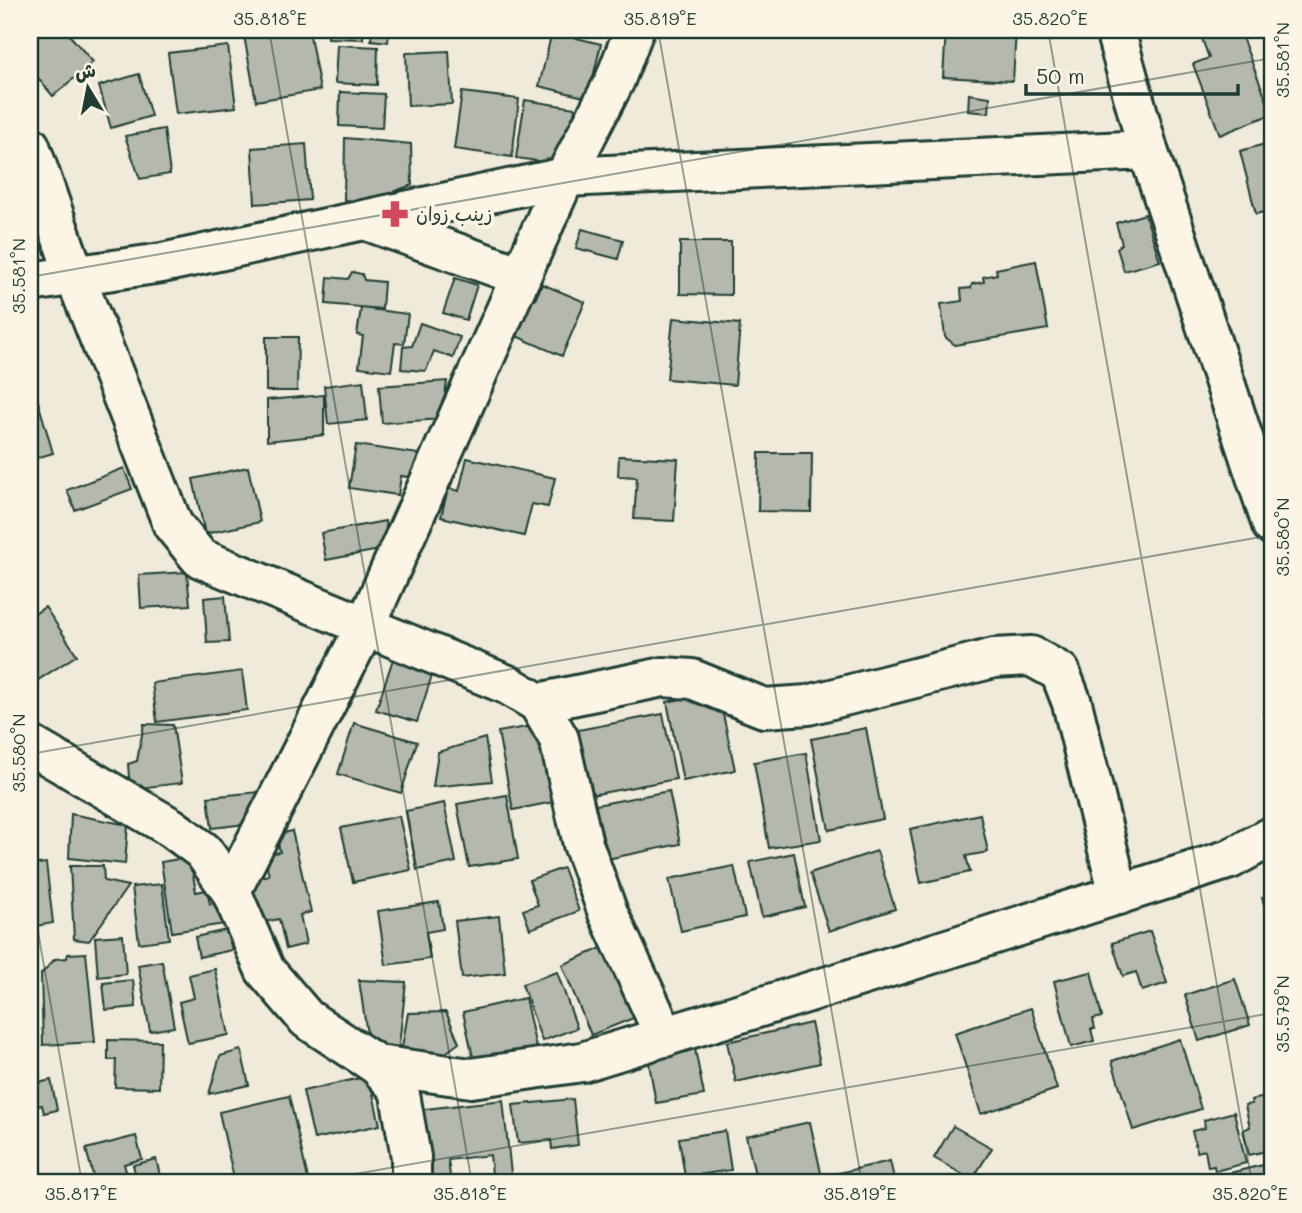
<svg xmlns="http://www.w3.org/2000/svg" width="1302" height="1213" font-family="Mali,'Playpen Sans Arabic',sans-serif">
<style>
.building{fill:#b5b9ad;stroke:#1f3d34;stroke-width:2}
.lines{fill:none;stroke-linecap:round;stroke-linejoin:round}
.minor-casing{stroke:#1f3d34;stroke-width:44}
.minor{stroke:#fcf5e5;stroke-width:38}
.ticks{fill:none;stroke:#1f3d34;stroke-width:2;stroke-opacity:0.45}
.labels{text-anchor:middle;stroke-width:7;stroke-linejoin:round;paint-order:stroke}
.poi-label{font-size:19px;fill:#1f3d34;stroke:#fcf5e5;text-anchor:start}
.neatline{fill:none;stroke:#1f3d34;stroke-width:2.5}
.ticks-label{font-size:18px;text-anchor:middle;fill:#1f3d34}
</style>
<rect width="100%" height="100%" fill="#efeada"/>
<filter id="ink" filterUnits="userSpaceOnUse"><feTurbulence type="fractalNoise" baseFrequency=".0143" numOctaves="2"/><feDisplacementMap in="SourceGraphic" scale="14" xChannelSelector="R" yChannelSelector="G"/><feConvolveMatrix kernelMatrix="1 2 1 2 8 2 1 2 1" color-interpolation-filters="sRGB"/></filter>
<g filter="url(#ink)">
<!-- building -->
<g class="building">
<path d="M45 30H65L93 62 53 96 30 69V42Z"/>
<path d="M243 30H309L320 90 256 101Z"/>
<path d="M328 30H363V39L328 38Z"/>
<path d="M372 30H413V35L389 33 388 42 371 40Z"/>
<path d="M946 30H1016L1013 81 943 77Z"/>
<path d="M1218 30H1239L1272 114 1220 135 1193 64 1209 58 1201 36Z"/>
<path d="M552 32 601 44 588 98 539 86Z"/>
<path d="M337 45 378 47 377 85 335 83Z"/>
<path d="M228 46 236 107 176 114 168 53Z"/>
<path d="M449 51 452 104 408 106 406 53Z"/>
<path d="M139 74 151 116 111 128 99 86Z"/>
<path d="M340 92 384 94 382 128 339 126Z"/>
<path d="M462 92 519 99 512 157 454 149Z"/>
<path d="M969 94 990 97 989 113 968 111Z"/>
<path d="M525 100 575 108 566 165 516 158Z"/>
<path d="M164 129 170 174 140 179 125 136Z"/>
<path d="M345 138 411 144 412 185 368 201 344 200Z"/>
<path d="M1272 142V210L1256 214 1240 151Z"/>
<path d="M306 144 310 200 255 204 252 148Z"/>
<path d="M1145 214 1160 261 1124 271 1117 248 1122 244 1116 223Z"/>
<path d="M582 229 623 240 618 259 576 248Z"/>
<path d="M680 242H731V295L680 294Z"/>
<path d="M1036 261 1048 329 955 345 945 337 941 304 962 301 961 289 971 288 972 284 984 282 983 277 997 274 996 269Z"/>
<path d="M352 272 362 274 364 280 384 282 382 309 326 304 328 277 348 279Z"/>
<path d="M455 278 477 285 466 320 443 313Z"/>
<path d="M542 284 585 302 562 356 516 336 527 313 522 312 529 297 535 300Z"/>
<path d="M361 308 408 314 404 344 395 343 391 371 359 367 363 336 357 335Z"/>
<path d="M673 318 740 324 735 385 667 379Z"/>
<path d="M420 323 460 337 453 358 434 351 426 371 401 369 403 347 412 346Z"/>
<path d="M266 337H298L297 391H266Z"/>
<path d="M30 374 53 453 30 460Z"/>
<path d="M363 381 367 420 328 424 324 386Z"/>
<path d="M447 381 442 419 382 423 379 386Z"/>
<path d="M324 395V435L267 441V400Z"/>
<path d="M356 445 419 454 415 478 401 476 398 495 349 488Z"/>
<path d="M759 453H812L811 512 758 511Z"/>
<path d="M619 456 678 459 674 521 634 519 637 477 618 476Z"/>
<path d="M467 458 555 478 548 507 532 504 524 536 441 517 448 488 459 491Z"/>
<path d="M248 467 260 522 205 534 193 479Z"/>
<path d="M124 468 132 489 75 510 67 490Z"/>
<path d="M385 521 390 548 326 560 321 533Z"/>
<path d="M187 572 190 605 141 608 139 575Z"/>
<path d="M225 596 229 642 207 643 204 598Z"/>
<path d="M45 607 77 655 38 680 30 667V617Z"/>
<path d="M395 653 435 666 417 722 376 710Z"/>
<path d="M242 671 247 710 157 722 152 683Z"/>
<path d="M718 691 735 770 683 781 667 702Z"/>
<path d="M1272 710V736L1263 713Z"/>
<path d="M663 714 676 779 591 795 578 730Z"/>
<path d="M354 723 417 742 401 793 338 774Z"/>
<path d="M144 724 173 725 182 783 130 789 128 764 137 761Z"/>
<path d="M537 725 553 802 513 810 498 732Z"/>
<path d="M866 728 883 819 829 830 811 739Z"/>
<path d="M485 738 492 781 433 787 438 752Z"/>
<path d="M806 753 821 840 769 848 754 762Z"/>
<path d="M669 791 680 844 602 860 591 806Z"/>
<path d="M259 792 263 822 212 828 208 797Z"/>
<path d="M507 795 518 859 469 867 457 804Z"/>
<path d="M444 803 456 862 417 870 406 811Z"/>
<path d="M71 814 128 825 125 864 69 858Z"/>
<path d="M980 814 988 852 966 856 970 872 921 883 910 829Z"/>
<path d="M399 816 411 870 353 882 341 828Z"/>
<path d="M292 831 311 912 300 915 306 944 286 949 279 919 265 922 259 915 251 879 269 875 264 855 280 852 276 835Z"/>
<path d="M877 851 895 909 829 931 810 873Z"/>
<path d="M794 853 805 907 762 917 750 862Z"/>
<path d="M190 857 196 892 207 890 210 904 221 902 225 924 172 932 161 862Z"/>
<path d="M46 863 53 923 30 927V865Z"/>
<path d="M70 866H103L104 881 128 886 89 941 74 939Z"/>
<path d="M734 866 745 917 681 931 669 879Z"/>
<path d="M563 868 579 911 530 929 523 910 538 905 529 880Z"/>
<path d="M162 884 169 939 139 943 132 887Z"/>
<path d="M1272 894V929L1262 898Z"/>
<path d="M439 902 443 929 426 932 430 959 386 965 378 911Z"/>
<path d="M499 916 505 973 462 978 455 921Z"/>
<path d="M227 930 232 950 199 957 195 937Z"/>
<path d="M1150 931 1167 983 1142 991 1136 972 1123 976 1112 943Z"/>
<path d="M123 935 126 974 98 977 95 937Z"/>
<path d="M606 946 636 1017 591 1035 562 965Z"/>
<path d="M86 953 95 1042 43 1045 41 974 55 959 67 958 68 954Z"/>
<path d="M162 961 174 1027 150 1031 138 965Z"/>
<path d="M215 969 229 1035 188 1043 179 1002 194 998 189 975Z"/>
<path d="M557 972 577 1028 542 1041 522 984Z"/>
<path d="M1091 972 1102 1017 1093 1019 1095 1029H1091L1094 1041 1071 1047 1054 981Z"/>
<path d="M1235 979 1250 1025 1199 1041 1185 995Z"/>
<path d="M133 980 136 1007 106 1010 103 983Z"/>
<path d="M359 980 406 982 399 1046 389 1049 367 1034Z"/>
<path d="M525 998 537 1052 475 1066 463 1012Z"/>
<path d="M1031 1008 1057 1089 981 1114 955 1033Z"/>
<path d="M446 1012 459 1043 440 1057 401 1053 408 1013Z"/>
<path d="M30 1023 38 1069 30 1071Z"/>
<path d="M811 1023 820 1063 736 1082 727 1042Z"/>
<path d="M1180 1039 1201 1109 1133 1130 1112 1061Z"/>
<path d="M108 1040 160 1041 159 1088 115 1087 116 1060H108Z"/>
<path d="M694 1044 704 1095 656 1103 647 1052Z"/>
<path d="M241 1050 249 1085 209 1094 220 1056Z"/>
<path d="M369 1076 380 1125 314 1139 303 1091Z"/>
<path d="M51 1080 57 1110 44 1113 42 1105 30 1108V1085Z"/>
<path d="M1272 1092V1154L1266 1151 1249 1155 1243 1130 1250 1127 1245 1105 1252 1104 1251 1100 1266 1097 1265 1093Z"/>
<path d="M289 1096 309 1183H235L219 1112Z"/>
<path d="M573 1099 578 1145 552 1149 551 1140 518 1143 513 1105Z"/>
<path d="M503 1100 512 1183H493L490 1155 448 1160 451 1183H426L417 1110Z"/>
<path d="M1234 1112 1246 1163 1215 1171 1214 1166 1208 1167 1205 1150 1197 1152 1192 1131 1205 1128 1204 1120Z"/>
<path d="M810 1122 823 1182 818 1183H757L746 1136Z"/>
<path d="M953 1126 992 1148 972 1180 934 1158Z"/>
<path d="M725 1131 731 1170 685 1177 679 1138Z"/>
<path d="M136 1136 142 1159 124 1164 126 1172 119 1173 121 1183H95L86 1149Z"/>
<path d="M156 1159 162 1183H126L137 1180 133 1165Z"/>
<path d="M890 1161 895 1183H832L830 1175Z"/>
<path d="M1263 1165 1265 1170 1272 1168V1183H1209L1222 1180 1226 1174Z"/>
</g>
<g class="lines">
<defs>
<g id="minor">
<path d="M1115 30 1148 150 1272 525"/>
<path d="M30 146 75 276 173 525 200 558 508 685 538 703 559 739 583 844 608 913 665 1037"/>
<path d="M365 220 521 276"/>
<path d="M30 282 162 263 565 177 1148 150"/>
<path d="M538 703 663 677 692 679 764 708 808 705 994 658 1031 656 1060 672 1072 703 1119 895"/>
<path d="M30 745 172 828 203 851 231 891 365 627 565 177 615 80 634 30"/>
<path d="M231 891 265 970 307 1019 377 1065 399 1089 411 1157V1183"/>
<path d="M377 1065 471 1078 582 1062 916 959 1230 859 1272 836"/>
</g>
</defs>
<!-- minor casing -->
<use href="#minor" class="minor-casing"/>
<!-- minor -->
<use href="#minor" class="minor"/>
</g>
</g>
<!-- ticks -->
<path class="ticks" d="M269 30 472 1183M658 30 862 1183M1048 30 1252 1183M30 277 1272 58M30 754 1272 535M30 886 82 1183M304 1183 1272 1013"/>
<!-- icons -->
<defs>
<symbol id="pharmacy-bare" viewBox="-9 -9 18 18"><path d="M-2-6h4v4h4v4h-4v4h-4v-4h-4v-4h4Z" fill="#d1495b" stroke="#fcf5e5" stroke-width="2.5" paint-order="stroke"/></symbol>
</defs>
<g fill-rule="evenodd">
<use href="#pharmacy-bare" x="376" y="195" width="38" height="38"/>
</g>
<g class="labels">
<!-- poi labels -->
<g class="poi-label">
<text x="416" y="221">زينب زوان</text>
</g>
</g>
<!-- margin -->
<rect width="1302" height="1213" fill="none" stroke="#fcf5e5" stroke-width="77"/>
<!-- north arrow -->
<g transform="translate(88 88) rotate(350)" stroke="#fcf5e5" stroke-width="5" paint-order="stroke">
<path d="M0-5L12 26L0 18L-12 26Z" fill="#1f3d34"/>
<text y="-10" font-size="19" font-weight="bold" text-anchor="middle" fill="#1f3d34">ش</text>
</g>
<!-- scale -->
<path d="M1026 84v10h212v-10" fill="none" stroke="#1f3d34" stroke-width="3.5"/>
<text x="1036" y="84" font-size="21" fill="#1f3d34" stroke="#fcf5e5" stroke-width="5" paint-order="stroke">50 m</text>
<rect x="38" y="38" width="1226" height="1136" class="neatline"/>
<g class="ticks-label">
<text x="270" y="25">35.818°E</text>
<text x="660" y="25">35.819°E</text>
<text x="1050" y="25">35.820°E</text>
<text transform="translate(1283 60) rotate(-90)" y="6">35.581°N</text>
<text transform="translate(19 276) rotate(-90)" y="6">35.581°N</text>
<text transform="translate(1283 537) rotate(-90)" y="6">35.580°N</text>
<text transform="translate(19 753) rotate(-90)" y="6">35.580°N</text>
<text transform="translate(1283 1014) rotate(-90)" y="6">35.579°N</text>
<text x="81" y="1200">35.817°E</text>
<text x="470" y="1200">35.818°E</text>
<text x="860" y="1200">35.819°E</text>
<text x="1250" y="1200">35.820°E</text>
</g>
</svg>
